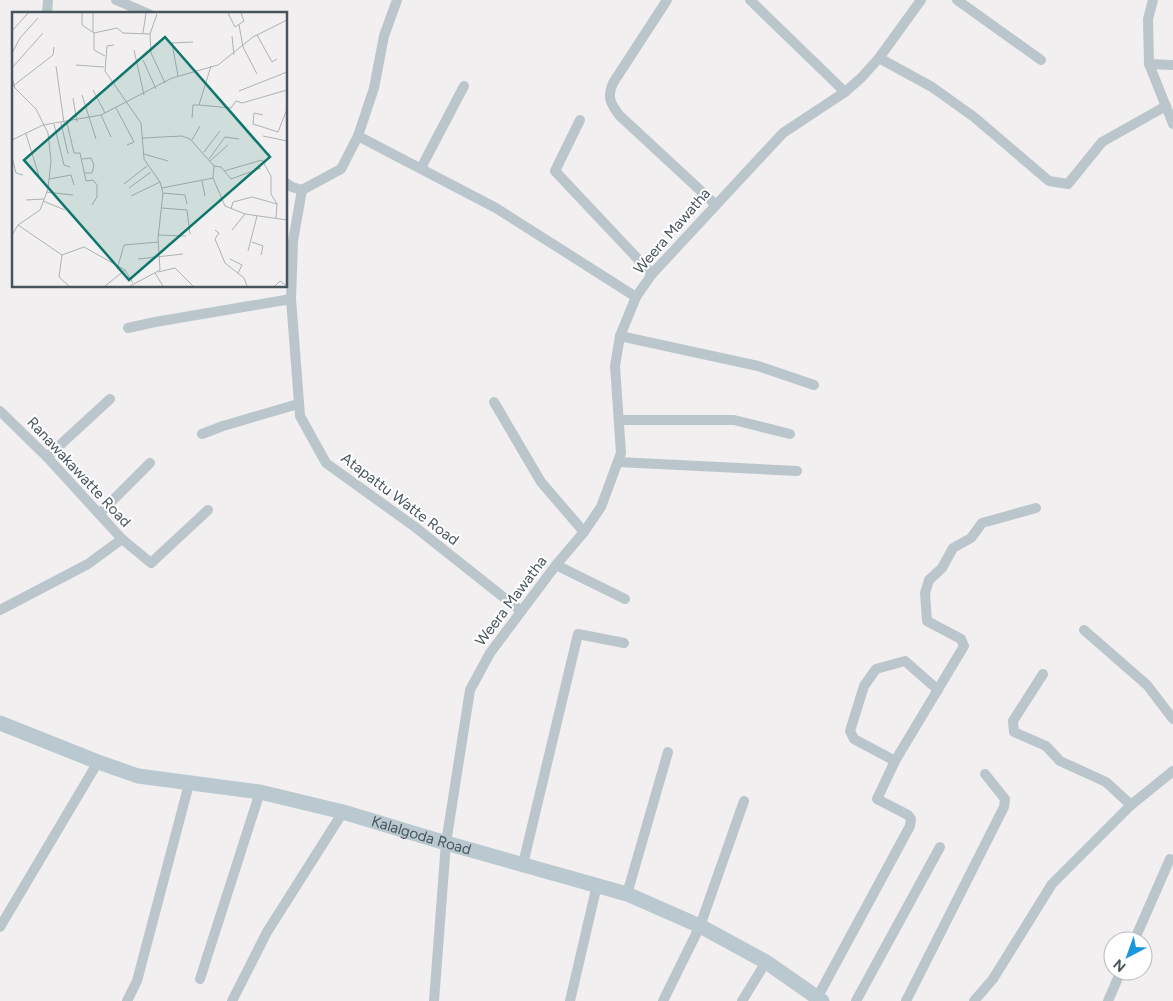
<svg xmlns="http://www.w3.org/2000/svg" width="1173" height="1001" font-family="Figtree,sans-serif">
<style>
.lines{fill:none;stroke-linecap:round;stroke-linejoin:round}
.street{stroke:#bac6cb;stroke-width:10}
.secondary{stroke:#bac9d0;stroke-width:15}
.labels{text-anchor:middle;stroke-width:4;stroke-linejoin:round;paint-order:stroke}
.street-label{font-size:15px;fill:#47565c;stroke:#fff}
.inset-road{fill:none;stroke:#adb2b4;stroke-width:1}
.view{fill:#0f766e;fill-opacity:0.15;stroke:#0f766e;stroke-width:2.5}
.inset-edge{fill:none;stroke:#47565c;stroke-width:2.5}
</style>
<rect width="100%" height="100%" fill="#f1efef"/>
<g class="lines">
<!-- street -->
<g class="street">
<path d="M116 0 149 14"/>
<path d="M397 0 384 36 374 88 358 136 341 169 302 190 293 241 291 299 300 416 326 463 415 527 521 611"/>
<path d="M667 0 613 83C607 98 610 102 619 115L715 204"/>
<path d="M750 0 845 92"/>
<path d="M957 0 1041 60"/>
<path d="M1153 0 1148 19 1149 64 1173 124"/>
<path d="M47 14 48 0"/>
<path d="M879 58 932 87 974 117 1049 181 1068 184 1102 142 1166 106"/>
<path d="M1149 64 1173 65"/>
<path d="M580 120 555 171 652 274"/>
<path d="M358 136 496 208 636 297"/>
<path d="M421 168 464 86"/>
<path d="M286 183 292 187 302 190"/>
<path d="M128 328 155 322 291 299"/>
<path d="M620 336 758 366 814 385"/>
<path d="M494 402 541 482 584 532"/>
<path d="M0 411 47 457 122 539 88 564 0 610"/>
<path d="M619 420H734L790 434"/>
<path d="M202 434 223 426 298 404"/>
<path d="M47 457 110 399"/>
<path d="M618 462 797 471"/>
<path d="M99 514 150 463"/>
<path d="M122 539 151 563 208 510"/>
<path d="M556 565 625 599"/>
<path d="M1084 630 1147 685 1173 719"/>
<path d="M1043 674 1013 721 1014 732 1046 746 1060 761 1106 782 1131 805"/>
<path d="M895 761 854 739 850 731 864 686 876 669 905 661 938 690"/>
<path d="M523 864 578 634 624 643"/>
<path d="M627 894 668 752"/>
<path d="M0 927 98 762"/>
<path d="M1134 941 1170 859"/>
<path d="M200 979 260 792"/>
<path d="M817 998 910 826 911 819 908 815 877 799 895 761 964 646 961 639 927 621 925 593 929 580 942 568 953 548 971 538 982 523 1036 508"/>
<path d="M127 1001 137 981 189 784"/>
<path d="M232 1001 267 932 343 812"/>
<path d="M434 1001 446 843 470 690 490 653 556 565 584 532 601 507 621 453 615 366 620 336 636 297 652 274 783 133 845 92 861 78 879 58 921 0"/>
<path d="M570 1001 597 885"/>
<path d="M663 1001 700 926 744 801"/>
<path d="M742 1001 766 962"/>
<path d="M856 1001 940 847"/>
<path d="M906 1001 1004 807 1005 799 985 774"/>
<path d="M974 1001 993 979 1052 884 1131 805 1173 771"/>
<path d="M1108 1001 1121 971"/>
</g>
<!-- secondary -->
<path class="secondary" id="s1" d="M0 723 98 762 138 776 260 792 343 812 446 843 627 894 700 926 766 962 822 1001"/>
</g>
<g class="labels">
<!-- street labels -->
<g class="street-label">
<text transform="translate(672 231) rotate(-49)" y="5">Weera Mawatha</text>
<text transform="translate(79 472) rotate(47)" y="5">Ranawakawatte Road</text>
<text transform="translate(400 499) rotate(37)" y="5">Atapattu Watte Road</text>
<text transform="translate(511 601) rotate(-53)" y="5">Weera Mawatha</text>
<text dy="5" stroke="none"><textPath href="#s1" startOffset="438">Kalalgoda Road</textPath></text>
</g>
</g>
<!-- overview -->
<g transform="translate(12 12)">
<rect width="275" height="275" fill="#f1efef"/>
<path class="inset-road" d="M70 1V13L82 21 105 16 111 21 138 22 139 41 153 71M216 1 223 15 232 9 229 1M227 13 231 35 245 62M0 19 16 1M81 20V1M82 21V38L93 44M131 21 134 1M138 22 145 2M245 23 260 50 265 47M220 24 222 43M102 33 95 34 93 59 129 111 132 147 148 170 151 181 146 226 148 258 118 274M122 38 132 83M0 41 8 26 26 6M131 48 144 77M64 53 92 55M44 54 52 111M199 54 187 93 219 96 224 89 230 91 275 78M0 56 31 21M166 64 160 31 181 30M0 66 3 76 24 97 36 121 39 149 36 177 28 198 6 213 0 223M1 74 41 43 42 35M81 78 93 101M227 79 275 60M70 83 84 127M61 86 65 110M104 96 122 130 115 133M89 103 99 125M251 103 242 101 241 112 266 120 275 97M180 106 181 93H187M49 111 56 142M55 111 62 141H68L74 169 81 168 85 173V185L80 193M42 112 52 153 58 155M14 122 27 164M251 124 275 129M131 126 170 124 178 127 202 154 201 166 213 194 233 202 275 208M0 128 31 113 89 103 160 66 206 53 241 25 275 8M180 128 188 114M192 140 208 119M132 142 156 149M0 145 4 161 11 163M70 147 79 146 82 153 80 161H73M197 147 213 125 227 127M198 149 216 133M202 154 209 155 219 167 249 156M212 159 250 148 259 164V182L265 192 264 206M37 167 59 163 62 173M190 169 193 184M112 172 135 154M117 176 139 160M150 176 201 166M34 180 61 183M151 181 173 183 175 192M119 184 148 170M14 188 32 187M31 189 53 198M150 196 175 198 178 222M219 197 221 190 240 185 265 192M6 213 50 243M203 218 207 221 203 227 213 251 232 266 235 274M220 218 233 202M146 223 174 224M240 230 251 234 249 243M236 239 245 204M50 243 72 235 113 258 121 271M50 243 47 265 57 274M126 247 171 242M218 247 230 253 226 261M106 254 112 233 146 230M146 260 163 256 181 274M143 261 151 274M93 274 113 258M263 274 268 269 275 274"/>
<path class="view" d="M153 25 258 145 117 268 12 148Z"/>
<rect width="275" height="275" class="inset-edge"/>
</g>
<!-- north arrow -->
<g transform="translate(1128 956) rotate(221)"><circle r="24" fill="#ffffff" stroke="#b5bbbe"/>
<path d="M0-4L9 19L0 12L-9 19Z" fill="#1b97de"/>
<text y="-8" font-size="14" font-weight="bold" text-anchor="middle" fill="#47565c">N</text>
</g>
</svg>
